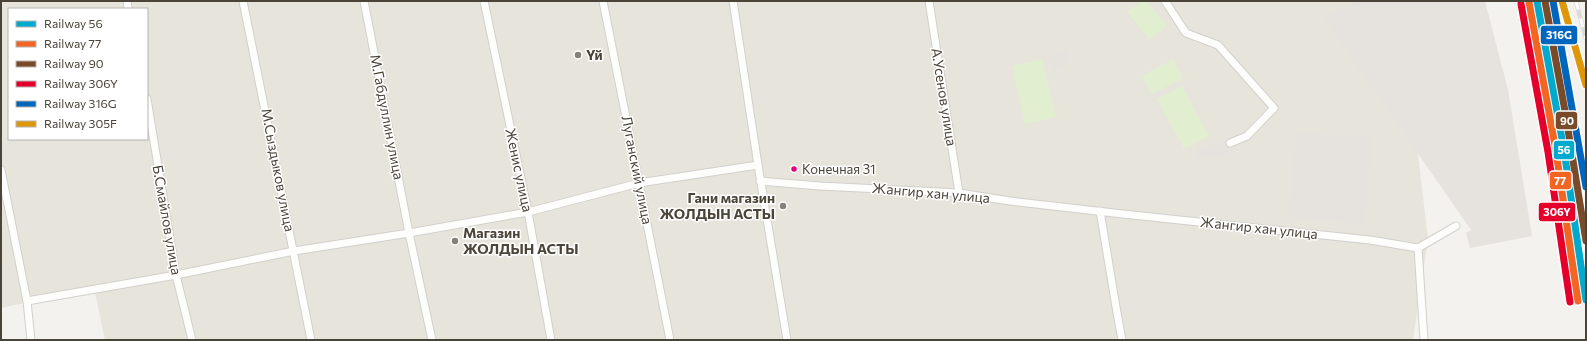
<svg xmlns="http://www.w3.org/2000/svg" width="1587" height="341" font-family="Commissioner,sans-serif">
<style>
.residential{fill:#e7e4dc;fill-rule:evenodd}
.industrial{fill:#e6e2de}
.green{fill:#e1eecf}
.parking{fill:#e6e3df}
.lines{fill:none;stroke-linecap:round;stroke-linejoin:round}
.minor-casing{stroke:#d2d0cb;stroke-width:9}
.minor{stroke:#fdfdfc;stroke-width:7}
.rail-casing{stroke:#dbdbda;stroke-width:4.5}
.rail{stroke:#fff;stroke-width:3;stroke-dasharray:9;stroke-linecap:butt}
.rail-1-casing{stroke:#fff;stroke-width:10}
.rail-2-casing{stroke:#fff;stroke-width:10}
.rail-3-casing{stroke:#fff;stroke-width:10}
.rail-4-casing{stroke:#fff;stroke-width:10}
.rail-5-casing{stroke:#fff;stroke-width:10}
.rail-6-casing{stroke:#fff;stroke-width:10}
.rail-1{stroke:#00a9ce;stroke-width:7}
.rail-2{stroke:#f26522;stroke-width:7}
.rail-3{stroke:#7a4b2a;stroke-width:7}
.rail-4{stroke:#e4002b;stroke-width:7}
.rail-5{stroke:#0065bd;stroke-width:7}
.rail-6{stroke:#dd9709;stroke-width:7}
.poi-dot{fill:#868178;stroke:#fff;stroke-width:1.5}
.bus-dot{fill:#e5007d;stroke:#fff;stroke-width:1.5}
.labels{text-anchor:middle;stroke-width:3;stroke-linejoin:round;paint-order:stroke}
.bus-label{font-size:13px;fill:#4b4439;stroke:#fff;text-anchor:start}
.poi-label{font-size:14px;font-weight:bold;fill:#4b4439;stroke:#fff;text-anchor:start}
.street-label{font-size:14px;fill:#4b4439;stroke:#fff}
.line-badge{stroke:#fff;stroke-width:1.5}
.badge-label{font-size:11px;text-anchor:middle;font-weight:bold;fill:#fff}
</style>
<rect width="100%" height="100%" fill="#f4f2ee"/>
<!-- residential -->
<path class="residential" d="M1 1H1400L1428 239 1413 340H105L94 288 1 308ZM9 9H147V139H9Z"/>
<!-- industrial -->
<g class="industrial">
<path d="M1360 1H1485L1508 90 1532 236 1470 248 1466 233 1471 230 1323 17Z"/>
<path d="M1297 133 1372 137 1365 224 1288 217Z"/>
</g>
<!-- green -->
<g class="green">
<path d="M1142 1H1147L1167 26 1149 40 1127 12Z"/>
<path d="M1042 59 1056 117 1025 124 1012 66Z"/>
<path d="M1173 59 1183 78 1152 94 1142 76Z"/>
<path d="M1182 86 1209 136 1184 149 1157 99Z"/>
</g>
<!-- parking -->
<g class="parking">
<path d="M1065 49 1070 60 1062 69 1053 72 1047 56Z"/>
<path d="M1233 139 1231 158H1196V149Z"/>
</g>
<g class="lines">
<defs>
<g id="minor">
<path d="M127 1 128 9"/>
<path d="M243 1 311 340"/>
<path d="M364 1 409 233 432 340"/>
<path d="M484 1 528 212 551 340"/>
<path d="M603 1 670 340"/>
<path d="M733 1 758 165 787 340"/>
<path d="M929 1 959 193"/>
<path d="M1165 1 1186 33 1218 45 1274 108 1247 136 1230 143"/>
<path d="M147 99 176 275 192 340"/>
<path d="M1 170 27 301 31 340"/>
<path d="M760 181 820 186 959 193 1010 201 1123 214 1370 240 1418 248 1456 226"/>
<path d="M1100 211 1116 307 1122 340"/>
<path d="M1418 248 1424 340"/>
<path d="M27 301 176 275 294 251 409 233 528 212 639 183 758 165"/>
</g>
</defs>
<!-- minor casing -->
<use href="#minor" class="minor-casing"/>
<!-- minor -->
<use href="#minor" class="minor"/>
<defs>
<path id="rail" d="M1576 1 1586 39"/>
</defs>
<!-- rail casing -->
<use href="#rail" class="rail-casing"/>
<!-- rail -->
<use href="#rail" class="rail"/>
<defs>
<path id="rail-1" d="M1537 1 1564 150 1586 300"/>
<path id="rail-2" d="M1529 2 1556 151 1578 301"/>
<path id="rail-3" d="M1545 1 1565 111 1586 241"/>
<path id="rail-4" d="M1521 4 1548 152 1570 302"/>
<path id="rail-5" d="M1553 1 1586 187"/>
<path id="rail-6" d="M1562 1 1586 85"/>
</defs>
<!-- rail-1 casing -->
<use href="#rail-1" class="rail-1-casing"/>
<!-- rail-2 casing -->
<use href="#rail-2" class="rail-2-casing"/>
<!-- rail-3 casing -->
<use href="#rail-3" class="rail-3-casing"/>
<!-- rail-4 casing -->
<use href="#rail-4" class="rail-4-casing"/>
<!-- rail-5 casing -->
<use href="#rail-5" class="rail-5-casing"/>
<!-- rail-6 casing -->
<use href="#rail-6" class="rail-6-casing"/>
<!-- rail-1 -->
<use href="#rail-1" class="rail-1"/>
<!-- rail-2 -->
<use href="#rail-2" class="rail-2"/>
<!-- rail-3 -->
<use href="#rail-3" class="rail-3"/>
<!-- rail-4 -->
<use href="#rail-4" class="rail-4"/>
<!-- rail-5 -->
<use href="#rail-5" class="rail-5"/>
<!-- rail-6 -->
<use href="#rail-6" class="rail-6"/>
</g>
<!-- markers -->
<g class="poi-dot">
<circle cx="578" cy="55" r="4"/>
<circle cx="783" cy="206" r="4"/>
<circle cx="455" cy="241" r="4"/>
</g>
<circle class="bus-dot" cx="794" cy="169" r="3.5"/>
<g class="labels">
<!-- bus labels -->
<g class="bus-label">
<text x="802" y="174">Конечная 31</text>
</g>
<!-- poi labels -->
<g class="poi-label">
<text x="586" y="60">Үй</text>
<text x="775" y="203" text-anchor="end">Гани магазин<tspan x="775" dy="16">ЖОЛДЫН АСТЫ</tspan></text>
<text x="463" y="238">Магазин<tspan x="463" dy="16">ЖОЛДЫН АСТЫ</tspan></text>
</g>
<!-- street labels -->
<g class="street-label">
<text transform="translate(944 97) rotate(81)" y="5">А.Усенов улица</text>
<text transform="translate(387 117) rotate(79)" y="5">М.Габдуллин улица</text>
<text transform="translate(278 170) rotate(79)" y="5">М.Сыздыков улица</text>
<text transform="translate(519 170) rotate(78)" y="5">Женис улица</text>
<text transform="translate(637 170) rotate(79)" y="5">Луганский улица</text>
<text transform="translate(931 193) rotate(5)" y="5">Жангир хан улица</text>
<text transform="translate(167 220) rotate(80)" y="5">Б.Смайлов улица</text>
<text transform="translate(1259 228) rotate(6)" y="5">Жангир хан улица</text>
</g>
</g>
<g class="line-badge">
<rect x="1540" y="25" width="38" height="20" rx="4" fill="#0065bd"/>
<rect x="1555" y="111" width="23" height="19" rx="4" fill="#7a4b2a"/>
<rect x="1553" y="140" width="22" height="20" rx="4" fill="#00a9ce"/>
<rect x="1549" y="171" width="23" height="19" rx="4" fill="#f26522"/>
<rect x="1538" y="202" width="38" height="20" rx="4" fill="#e4002b"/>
</g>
<g class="badge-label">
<text x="1559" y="39">316G</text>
<text x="1567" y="125">90</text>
<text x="1564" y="154">56</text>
<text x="1560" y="185">77</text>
<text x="1557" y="216">306Y</text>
</g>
<!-- border -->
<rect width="1587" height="341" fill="none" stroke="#4b4439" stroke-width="4"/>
<!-- legend -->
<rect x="8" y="8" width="140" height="132" fill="#ffffff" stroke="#b7b4b0"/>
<rect x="16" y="21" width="20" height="6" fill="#00a9ce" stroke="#b7b4b0"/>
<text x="44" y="28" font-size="12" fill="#4b4439">Railway 56</text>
<rect x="16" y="41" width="20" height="6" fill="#f26522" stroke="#b7b4b0"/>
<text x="44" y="48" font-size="12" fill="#4b4439">Railway 77</text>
<rect x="16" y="61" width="20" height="6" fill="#7a4b2a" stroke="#b7b4b0"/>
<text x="44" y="68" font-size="12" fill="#4b4439">Railway 90</text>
<rect x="16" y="81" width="20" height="6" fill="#e4002b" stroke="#b7b4b0"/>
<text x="44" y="88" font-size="12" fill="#4b4439">Railway 306Y</text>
<rect x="16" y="101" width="20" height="6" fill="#0065bd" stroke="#b7b4b0"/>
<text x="44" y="108" font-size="12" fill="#4b4439">Railway 316G</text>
<rect x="16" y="121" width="20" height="6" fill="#dd9709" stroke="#b7b4b0"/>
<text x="44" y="128" font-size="12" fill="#4b4439">Railway 305F</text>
</svg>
